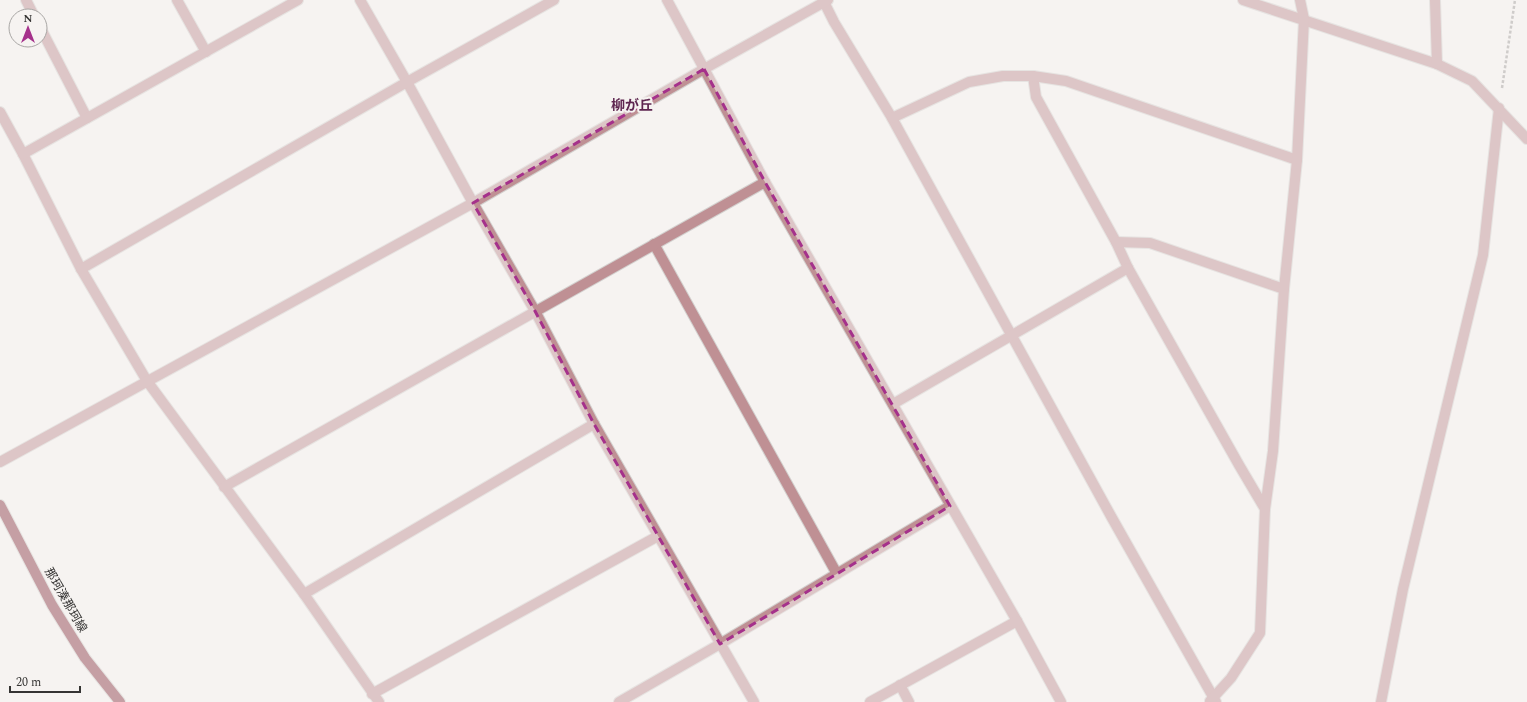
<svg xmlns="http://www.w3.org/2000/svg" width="1527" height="702" font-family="Spectral,'Noto Sans JP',serif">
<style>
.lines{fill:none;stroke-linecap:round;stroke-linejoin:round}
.lane-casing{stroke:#d3d1cf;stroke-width:12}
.street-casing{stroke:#d3d1cf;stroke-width:12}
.primary-casing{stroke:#d3d1cf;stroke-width:12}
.path{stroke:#9f9d9c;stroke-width:2.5;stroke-dasharray:3 2;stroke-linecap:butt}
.lane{stroke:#bf9094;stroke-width:10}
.street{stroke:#bf9094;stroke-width:10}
.primary{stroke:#8a3b47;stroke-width:10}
.marked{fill:none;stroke:#a5318b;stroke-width:3;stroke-dasharray:8 5;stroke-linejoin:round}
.labels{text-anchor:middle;stroke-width:4;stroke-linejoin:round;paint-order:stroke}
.street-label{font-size:12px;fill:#353433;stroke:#f6f3f1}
.quarter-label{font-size:14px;font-weight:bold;fill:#5e2650;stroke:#f6f3f1}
</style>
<rect width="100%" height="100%" fill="#f6f3f1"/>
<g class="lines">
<defs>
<path id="lane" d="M1381 702 1403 589 1483 255 1499 108"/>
<g id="street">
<path d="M26 0 34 16"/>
<path d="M177 0 206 52"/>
<path d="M360 0 407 82 473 203 535 311 594 424 754 702"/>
<path d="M667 0 765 182 1017 621 1061 702"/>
<path d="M823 0 834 22 892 118 1112 518 1216 702"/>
<path d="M1243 0 1437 64 1472 81 1527 139"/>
<path d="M1435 0 1437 64"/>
<path d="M40 27 87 118"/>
<path d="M1033 76 1036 97 1116 242 1128 268 1239 465 1265 509"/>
<path d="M0 112 23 154 81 269 147 381 304 594 379 702"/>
<path d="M892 118 969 82 1003 76H1033L1066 81 1297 160"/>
<path d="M23 154 298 0"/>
<path d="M1116 242 1150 243 1284 289"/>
<path d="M654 244 837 574"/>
<path d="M81 269 407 82 554 0"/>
<path d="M893 404 1128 268"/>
<path d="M0 462 473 203 704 69 828 0"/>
<path d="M224 487 765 182"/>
<path d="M304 594 594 424"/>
<path d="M900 685 909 702"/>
<path d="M372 694 658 536"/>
<path d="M1210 701 1231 678 1260 633 1265 509 1273 451 1284 289 1297 160 1304 19 1300 0"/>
<path d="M619 702 720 644 950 506"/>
<path d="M870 702 1017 621"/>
</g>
<path id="primary" d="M0 505 52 605 85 658 120 702"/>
</defs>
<!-- lane casing -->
<use href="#lane" class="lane-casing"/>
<!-- street casing -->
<use href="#street" class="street-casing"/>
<!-- primary casing -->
<use href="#primary" class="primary-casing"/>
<!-- path -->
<path class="path" d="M1502 88 1515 0"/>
<!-- lane -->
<use href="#lane" class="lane"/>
<!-- street -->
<use href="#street" class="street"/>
<!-- primary -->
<use href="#primary" class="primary"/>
</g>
<!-- marked area -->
<path d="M0 0H1527V702H0ZM704 69 765 182 950 506 720 644 594 424 535 311 473 203Z" fill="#f6f3f1" fill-opacity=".55" fill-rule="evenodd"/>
<path class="marked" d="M704 69 765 182 950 506 720 644 594 424 535 311 473 203Z"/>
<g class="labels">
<!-- street labels -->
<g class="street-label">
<text transform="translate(66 600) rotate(60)" y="4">那珂湊那珂線</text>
</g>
<!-- quarter labels -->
<g class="quarter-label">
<text x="632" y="110">柳が丘</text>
</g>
</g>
<!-- north arrow -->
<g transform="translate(28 28)"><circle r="19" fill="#f6f3f1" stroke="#a9a7a5"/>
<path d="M0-3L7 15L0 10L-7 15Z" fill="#a5318b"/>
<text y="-6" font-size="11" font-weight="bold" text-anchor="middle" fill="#353433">N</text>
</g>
<!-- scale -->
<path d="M10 686v6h70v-6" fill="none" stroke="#353433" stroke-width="2"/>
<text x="16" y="686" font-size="12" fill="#353433" stroke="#f6f3f1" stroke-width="3" paint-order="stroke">20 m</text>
</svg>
